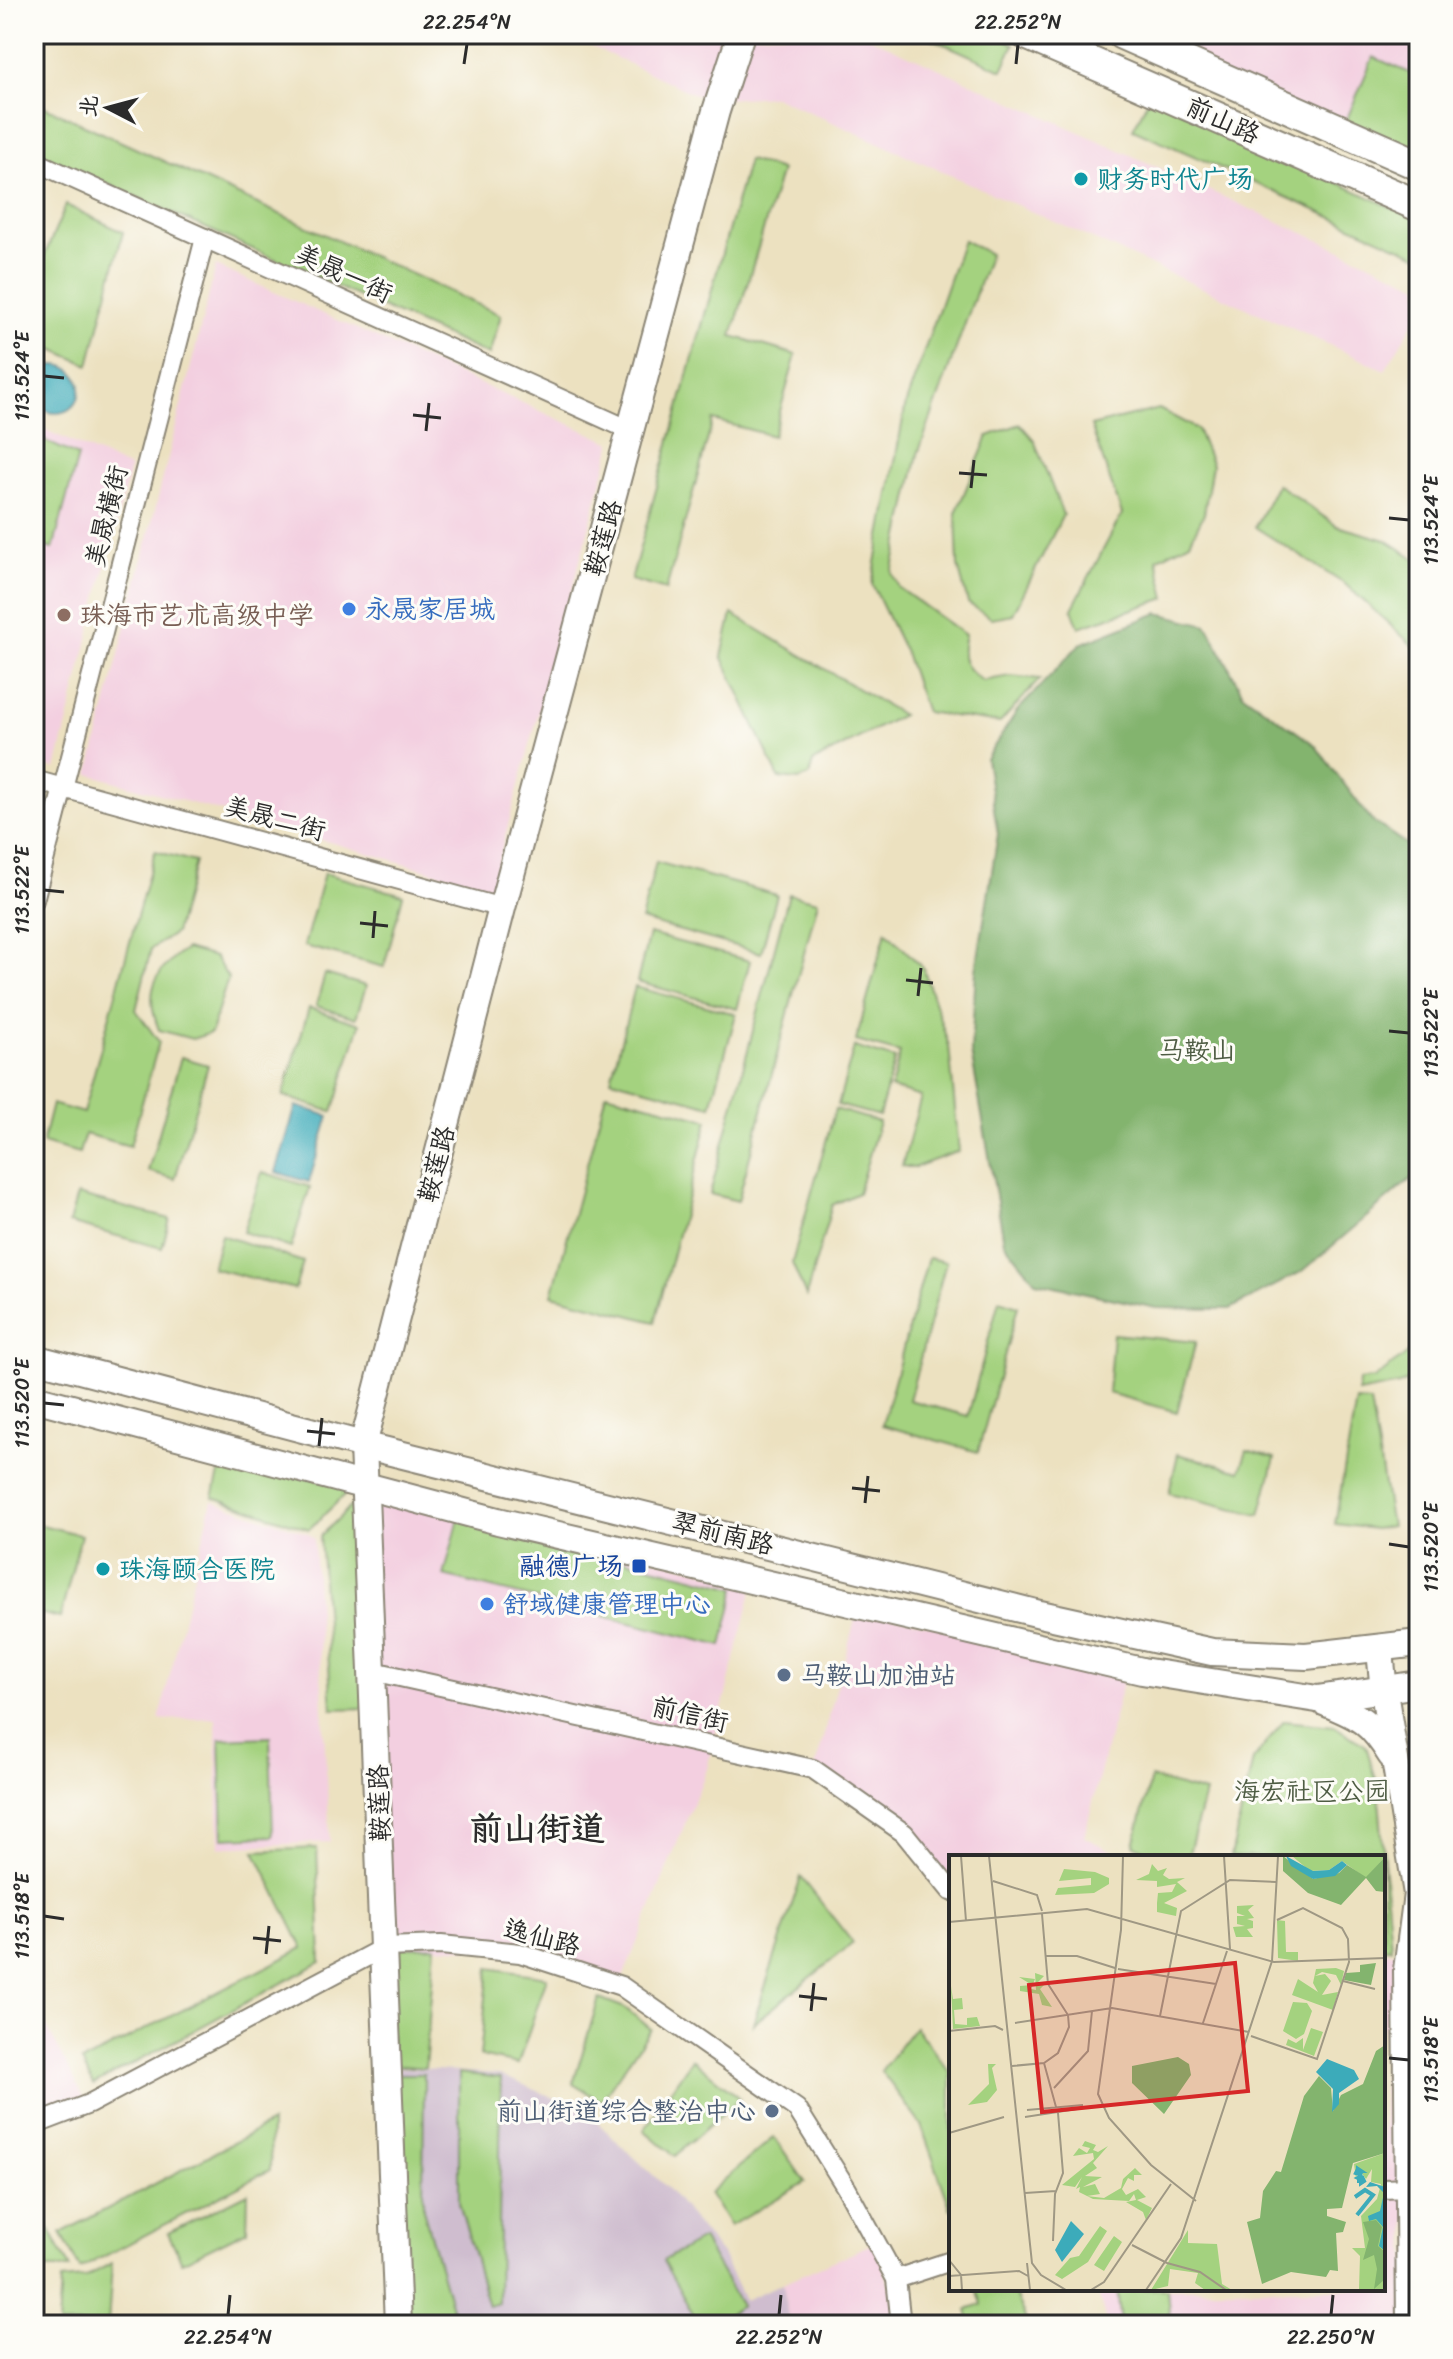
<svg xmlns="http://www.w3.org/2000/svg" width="1453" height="2359" font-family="Sriracha,'LXGW WenKai TC',sans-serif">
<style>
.built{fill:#f3cfe0}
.industrial{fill:#cfbdcf}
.green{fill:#a4d27f;stroke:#687e55;stroke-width:2}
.forest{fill:#83b46e;stroke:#57704c;stroke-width:2}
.water{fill:#3cabba;stroke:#346b72;stroke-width:2}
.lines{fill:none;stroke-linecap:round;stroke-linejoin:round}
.street-casing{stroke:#8c8676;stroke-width:22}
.secondary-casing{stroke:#8c8676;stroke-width:30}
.primary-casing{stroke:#8c8676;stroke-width:34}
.street{stroke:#fff;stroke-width:18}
.secondary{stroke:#fff;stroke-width:26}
.primary{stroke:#fff;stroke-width:30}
.ticks{fill:none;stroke:#2b2b2b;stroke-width:3}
.culture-dot{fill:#0f9aa8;stroke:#fdfcf7;stroke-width:3}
.shop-dot{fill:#3f7fe0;stroke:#fdfcf7;stroke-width:3}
.education-dot{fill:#8d6e63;stroke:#fdfcf7;stroke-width:3}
.transit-dot{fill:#1a4fb4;stroke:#fdfcf7;stroke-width:3}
.service-dot{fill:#5c6f8a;stroke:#fdfcf7;stroke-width:3}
.labels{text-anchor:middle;stroke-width:6;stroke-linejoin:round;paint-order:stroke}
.street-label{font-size:26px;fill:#2b2b2b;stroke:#fdfcf7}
.culture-label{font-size:26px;fill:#0d838f;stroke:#fdfcf7;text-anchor:start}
.shop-label{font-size:26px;fill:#366cbe;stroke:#fdfcf7;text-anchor:start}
.education-label{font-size:26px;fill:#785e54;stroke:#fdfcf7;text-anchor:start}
.park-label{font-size:26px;fill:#4f5d44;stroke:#fdfcf7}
.transit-label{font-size:26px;fill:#164399;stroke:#fdfcf7;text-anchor:end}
.service-label{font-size:26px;fill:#4e5e75;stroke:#fdfcf7;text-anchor:start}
.district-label{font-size:34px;font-weight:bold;fill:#2b2b2b;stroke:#fdfcf7}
.inset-river{fill:none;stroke:#3cabba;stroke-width:4}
.inset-road{fill:none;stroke:#9f9884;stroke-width:2}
.view{fill:#d62828;fill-opacity:0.15;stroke:#d62828;stroke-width:4}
.inset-edge{fill:none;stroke:#2b2b2b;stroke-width:4}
.neatline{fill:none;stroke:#2b2b2b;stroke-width:3}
.ticks-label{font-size:20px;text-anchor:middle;fill:#2b2b2b}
</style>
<rect width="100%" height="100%" fill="#fdfcf7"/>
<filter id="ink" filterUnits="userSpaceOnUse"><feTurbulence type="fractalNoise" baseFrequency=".0125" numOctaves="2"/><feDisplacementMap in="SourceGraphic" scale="16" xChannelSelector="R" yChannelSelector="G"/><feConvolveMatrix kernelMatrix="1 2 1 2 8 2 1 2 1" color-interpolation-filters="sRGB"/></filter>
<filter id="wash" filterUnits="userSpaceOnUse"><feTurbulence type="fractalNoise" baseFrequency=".006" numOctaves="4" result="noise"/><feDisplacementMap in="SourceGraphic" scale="32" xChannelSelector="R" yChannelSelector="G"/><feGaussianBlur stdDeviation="1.8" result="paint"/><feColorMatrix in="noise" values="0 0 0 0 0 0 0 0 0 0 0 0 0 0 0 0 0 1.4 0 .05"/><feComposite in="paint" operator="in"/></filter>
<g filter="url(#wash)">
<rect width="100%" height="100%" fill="#ece1c0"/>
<!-- built -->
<g class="built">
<path d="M565 34H862L1419 285V313L1385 370 774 96 707 100Z"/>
<path d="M1123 34H1419V164Z"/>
<path d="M216 266 612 443 491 888 89 774Z"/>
<path d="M34 425 130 468 56 769 34 763Z"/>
<path d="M364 1486 754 1584 713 1744 375 1670Z"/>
<path d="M212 1501 308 1533 314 1539 330 1842 219 1847 216 1718 159 1720Z"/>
<path d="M858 1609 1126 1669 1084 1837 1124 1857H951V1889L905 1830 815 1768Z"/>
<path d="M375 1672 712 1747 707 1769 620 1985 520 1951 386 1945Z"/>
<path d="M1383 1952H1406L1405 2187 1383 2188Z"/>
<path d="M34 2002 85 2100 34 2122Z"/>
<path d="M1406 2189 1407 2325H1107L1097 2289H1383V2190Z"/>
<path d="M876 2242 901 2325H789L783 2283Z"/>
</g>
<!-- industrial -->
<path class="industrial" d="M392 2067 498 2074 585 2111 668 2189 722 2255 744 2300 783 2283 789 2325H398Z"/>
<!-- green -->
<g class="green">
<path d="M922 34H993L1014 44 1002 70Z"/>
<path d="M1373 57 1419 77V159L1344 126Z"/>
<path d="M1150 96 1419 220V256L1133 129Z"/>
<path d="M34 102 501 315 489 355 34 151Z"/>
<path d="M748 160 781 170 732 336 796 355 773 436 713 420 666 590 631 580Z"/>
<path d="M66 205 123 232 89 365 34 341V280Z"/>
<path d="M963 240 990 254 918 454 892 573 899 588 965 635C959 658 964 669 983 681L1010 676 1040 679 1000 723 926 712 905 653 872 584 906 403Z"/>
<path d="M1159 409 1197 429 1212 465 1204 514 1190 542 1157 559 1166 598 1079 627 1072 609 1122 514 1091 426Z"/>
<path d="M1020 424 1034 440 1063 515 1013 614 991 618 968 603 958 566 956 513 988 436Z"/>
<path d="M34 436 78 456 53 549 34 544Z"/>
<path d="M1277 484 1337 526 1386 540 1419 561V651L1346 585 1255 527Z"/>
<path d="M732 614 902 715 813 762 809 776 799 780 779 778 722 656Z"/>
<path d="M155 851 195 862 175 933 151 949 136 1010 159 1042 130 1146 85 1134 79 1153 42 1143 52 1104 83 1113Z"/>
<path d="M656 862 777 895 761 953 641 920Z"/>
<path d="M324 873 403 895 384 967 304 946Z"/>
<path d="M789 894 818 901 738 1201 710 1194Z"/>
<path d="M886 931 923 968 949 1046 959 1151 913 1168 902 1166 921 1097 891 1088 900 1053 856 1041Z"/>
<path d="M649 934 750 961 737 1009 637 982Z"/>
<path d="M186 949 215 957 228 978 211 1033 192 1039 159 1030C144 992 153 972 186 949Z"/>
<path d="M325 974 366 986 356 1018 316 1006Z"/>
<path d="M635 987 736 1014 711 1106 611 1079Z"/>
<path d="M309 1008 360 1024 333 1112 283 1096Z"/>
<path d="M854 1047 895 1059 879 1116 838 1105Z"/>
<path d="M181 1057 208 1065 175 1179 148 1171Z"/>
<path d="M606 1093 708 1120 655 1322 552 1295Z"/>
<path d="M835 1109 879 1122 858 1193 832 1205 806 1296 792 1263Z"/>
<path d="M262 1172 310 1187 291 1248 243 1232Z"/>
<path d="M77 1195 170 1219 162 1248 69 1223Z"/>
<path d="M221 1235 303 1262 295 1289 212 1268Z"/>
<path d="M928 1258 946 1262 909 1400 968 1416 999 1300 1018 1306 978 1452 882 1425Z"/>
<path d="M1113 1334 1196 1342 1177 1412 1108 1393Z"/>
<path d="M1419 1345V1375L1399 1385 1358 1393 1359 1381 1374 1379Z"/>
<path d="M1356 1401 1370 1402 1391 1526 1375 1529 1335 1524Z"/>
<path d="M1247 1450 1275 1458 1260 1515 1169 1493 1178 1454 1240 1471Z"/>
<path d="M224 1455 351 1489 309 1529 213 1497Z"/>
<path d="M359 1498 370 1708 332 1709 320 1537Z"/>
<path d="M459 1518 736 1588 722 1646 444 1576Z"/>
<path d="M34 1523 81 1535 60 1618 34 1612Z"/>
<path d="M1284 1721 1334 1726 1366 1746 1378 1786 1391 1948H1383V1857H1231L1253 1760Z"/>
<path d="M270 1737 273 1836 223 1838 220 1739Z"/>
<path d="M1151 1778 1205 1793 1188 1857H1162L1134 1845Z"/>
<path d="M317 1848 321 1962 93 2085 82 2062 303 1948 255 1851Z"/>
<path d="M801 1877 853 1943 753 2024Z"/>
<path d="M435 1946 425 2068 392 2065 387 1948Z"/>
<path d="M489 1968 547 1977 518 2064 480 2056Z"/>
<path d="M599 1998 625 2008 651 2029 601 2101 573 2084Z"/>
<path d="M915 2027 951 2073V2210L921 2125 881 2071Z"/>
<path d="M692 2059 740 2098 675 2156 644 2130Z"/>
<path d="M459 2073 501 2078 498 2303 488 2306 459 2203Z"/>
<path d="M394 2074H424L423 2209 456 2325H403Z"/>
<path d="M271 2123 270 2170 80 2269 61 2233Z"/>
<path d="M774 2137 805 2182 730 2226 709 2193Z"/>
<path d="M248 2193 247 2230 182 2262 168 2233Z"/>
<path d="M34 2199 70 2269H34Z"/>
<path d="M702 2239 741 2306 709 2325H699L663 2261Z"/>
<path d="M112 2263 108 2325H58L61 2280 84 2278Z"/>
<path d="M977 2289H1013L1028 2325H971L967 2310 982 2305Z"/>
<path d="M1117 2289H1167L1170 2323 1121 2325Z"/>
</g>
<!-- forest -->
<path class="forest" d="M1158 613 1207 625 1243 694 1315 745 1371 820 1419 853V1172L1303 1271 1230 1309 1156 1308 1036 1282 1004 1242 971 1052 976 970 998 834 986 759 1017 711 1080 644Z"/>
<!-- water -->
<g class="water">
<circle cx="56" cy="389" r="24"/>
<path d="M296 1106 329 1116 309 1182 276 1172Z"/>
</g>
</g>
<g filter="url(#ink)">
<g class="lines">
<defs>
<g id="street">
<path d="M34 161 632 431"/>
<path d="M34 780 502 908"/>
<path d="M34 900 205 238"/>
<path d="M373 1671 813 1769 904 1833 951 1891"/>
<path d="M34 2125 89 2104 385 1947 441 1945 520 1953 621 1986 797 2109 847 2189 896 2279 901 2325"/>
<path d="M1383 2189 1407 2188"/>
<path d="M896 2279 951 2261"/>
</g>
<g id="secondary">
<path d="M34 1358 363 1445 1040 1614 1212 1652 1306 1656 1419 1643"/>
<path d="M34 1398 498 1521 1142 1671 1317 1699 1419 1684"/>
<path d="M1380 1650 1384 1692 1417 1894 1407 1970 1410 2325"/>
<path d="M1324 1702C1359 1716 1371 1722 1391 1755"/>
<path d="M398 2325 363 1445 502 908 716 111 741 34"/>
</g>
<g id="primary">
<path d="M1026 34 1419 206"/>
<path d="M1122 34 1419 165"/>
</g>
</defs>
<!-- street casing -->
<use href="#street" class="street-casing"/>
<!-- secondary casing -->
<use href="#secondary" class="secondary-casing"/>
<!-- primary casing -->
<use href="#primary" class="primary-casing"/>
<!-- street -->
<use href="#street" class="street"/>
<!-- secondary -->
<use href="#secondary" class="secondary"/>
<!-- primary -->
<use href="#primary" class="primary"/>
</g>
</g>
<!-- ticks -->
<path class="ticks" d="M464 64 467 44M1016 64 1018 44M44 376 64 378M413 415 441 418M426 431 429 403M959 473 987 475M971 488 974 460M1389 518 1409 520M44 890 64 892M360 923 388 926M373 938 375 911M906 980 933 983M918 996 921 968M1389 1031 1409 1033M44 1403 64 1405M307 1431 335 1434M319 1446 322 1418M852 1488 880 1491M865 1503 868 1476M1389 1544 1409 1547M44 1916 64 1919M253 1938 281 1941M266 1954 269 1926M799 1996 827 1999M811 2011 814 1983M1389 2058 1409 2060M228 2315 230 2295M779 2315 781 2295M1331 2315 1333 2295"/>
<!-- markers -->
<g class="culture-dot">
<circle cx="1081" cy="179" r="8"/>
<circle cx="103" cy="1569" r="8"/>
</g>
<g class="shop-dot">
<circle cx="349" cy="609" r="8"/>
<circle cx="487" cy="1604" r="8"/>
</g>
<circle class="education-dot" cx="64" cy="615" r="8"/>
<rect class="transit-dot" x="631" y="1558" width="16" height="16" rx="4"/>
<g class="service-dot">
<circle cx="784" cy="1675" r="8"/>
<circle cx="772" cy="2111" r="8"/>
</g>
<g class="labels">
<!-- street labels -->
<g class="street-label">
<text transform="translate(1223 120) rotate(24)" y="9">前山路</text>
<text transform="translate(344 273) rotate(25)" y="9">美晟一街</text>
<text transform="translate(106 516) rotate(-76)" y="9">美晟橫街</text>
<text transform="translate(603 538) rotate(-75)" y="9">鞍莲路</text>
<text transform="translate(275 818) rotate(15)" y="9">美晟二街</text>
<text transform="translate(436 1164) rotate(-76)" y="9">鞍莲路</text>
<text transform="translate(723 1533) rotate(14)" y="9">翠前南路</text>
<text transform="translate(690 1714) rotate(13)" y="9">前信街</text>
<text transform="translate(379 1803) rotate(-92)" y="9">鞍莲路</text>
<text transform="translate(542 1937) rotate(14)" y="9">逸仙路</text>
</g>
<!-- culture labels -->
<g class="culture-label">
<text x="1097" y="188">财务时代广场</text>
<text x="119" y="1578">珠海颐合医院</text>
</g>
<!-- shop labels -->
<g class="shop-label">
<text x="365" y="618">永晟家居城</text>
<text x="503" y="1613">舒域健康管理中心</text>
</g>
<!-- education labels -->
<g class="education-label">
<text x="80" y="624">珠海市艺术高级中学</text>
</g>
<!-- park labels -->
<g class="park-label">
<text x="1197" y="1059">马鞍山</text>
<text x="1312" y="1800">海宏社区公园</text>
</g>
<!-- transit labels -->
<g class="transit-label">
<text x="623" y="1575">融德广场</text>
</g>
<!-- service labels -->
<g class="service-label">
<text x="800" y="1684">马鞍山加油站</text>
<text x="756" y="2120" text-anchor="end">前山街道综合整治中心</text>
</g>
<!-- district labels -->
<g class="district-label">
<text x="537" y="1840">前山街道</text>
</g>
</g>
<!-- overview -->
<g transform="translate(949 1855)">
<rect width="436" height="436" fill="#ece1c0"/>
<path d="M343 1H436V2L417 23 393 6 380 15 361 16ZM203 9 209 16 218 13 214 20 220 24 236 23 228 27 238 36 215 48 228 53 227 61 208 57V48L209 38 223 37 227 29 208 32V26L187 25 200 19ZM115 14 146 17 160 23V29L145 38 106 40 109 33 142 30V23L110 26ZM305 50 299 55 305 63 298 64 304 66V73L298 74 304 82H287L284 72 296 71 288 69V61H296L288 58V51ZM328 65 336 66 337 97H349V106L329 103ZM387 113 395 116 392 130 387 120 373 117 366 121 376 119 382 126 373 140 389 137 384 155 343 140 349 124 369 137 364 128 367 114ZM86 118 95 121 88 128 96 129 91 134 103 152 93 150 90 139 71 136V131L83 130 70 122 86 124 82 134 87 135ZM2 131 4 144 13 143 14 154 5 155 6 169 18 170V163L28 162 31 171 4 174ZM344 147 358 148 363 156 355 179 347 184 334 176ZM362 173 374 177 365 201 337 190 339 184 347 188 354 183V195ZM39 209H47L43 213 48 235 38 247 19 250 40 229ZM136 286 147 290 144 295 149 297 159 291 144 308 148 313 136 321 153 322 134 332 146 329 151 339 138 341 155 343 172 333 174 324 186 313 193 320H185V326L179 323 173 334 177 340 189 334 197 342 188 345 203 353 197 365 194 357 177 347 187 345 185 339 180 346 144 344 130 337 131 332 127 334 133 322 126 332 113 330 145 304 144 298 124 301 130 293 138 298 141 293 133 291ZM436 298V435H410L411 401 403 393H416L412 361 428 344 432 329 422 327 423 314 417 324 409 313 407 324 405 309ZM151 371 158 376 139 407 113 424 106 420 121 403 130 401ZM239 375V388L268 389 273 429 283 435H256L246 428 249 418 221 414 219 431 202 435ZM165 381 173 387 155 416 145 410Z" fill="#a4d27f"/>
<path d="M334 1 364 24 390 18 398 10 417 22 436 2V37L427 36 417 23 392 50 359 38 334 16ZM427 108 422 130 395 125 397 118 411 117V110ZM436 190V298L404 308 393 353 378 354V361L397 367 394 377 387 378 389 416 381 415 377 422 342 417 313 429 298 367 311 363 314 336 327 316 332 317 355 241 370 221 382 233 384 256 392 240 414 229 427 196ZM229 202 240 209 242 220 215 259 183 228V211ZM427 365 433 372 429 391 436 397V424L425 434 428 414 425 400 414 405 420 384 414 367Z" fill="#83b46e"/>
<path d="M337 1 364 16 380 15 393 6 398 10 386 21 364 24 342 11ZM378 204 405 215 410 224 390 238V249L383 257 384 234 367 217ZM421 327 436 332V396L430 391 434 372 427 364 420 366 419 361 431 356 435 338 428 331 417 332ZM122 366 135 379 113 407 106 395Z" fill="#3cabba"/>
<path class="inset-river" d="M408 326H412L414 324 415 326 412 328V323L411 322 409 323 411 324H413L410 319 407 318 408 316 411 317V316H412L409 314V315L411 316 412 317 411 321 414 323M406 342 416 335 424 340 408 360"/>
<path class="inset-road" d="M12 1 17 66M40 1 83 408 92 420 117 435M174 1 172 75 149 239 160 263 202 310 247 346M275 1 281 94M44 26 88 40 93 56M0 67 138 54 325 107 436 103M96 101H128L166 113M169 114 267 129M394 126 426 134M0 157 1 273M211 161 232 56 281 25 327 27M66 168 163 153 300 177M254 168 278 96M0 176 46 171 54 175M302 181 368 204 400 107 399 84 393 73 354 53 328 65M95 208 107 252M63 211 95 208 109 198 120 172 119 160 99 129 93 59M105 233 139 196 143 156M78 255 134 250M76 262 154 250M0 278 55 262M76 338 107 336M104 386 106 339 114 318 109 258M183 390 218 408M0 405 12 420 13 435M78 408 81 435M218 408 251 417 277 435M0 421 70 416 79 421M142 435 155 427 222 329M197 435 232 383 323 106 329 1"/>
<path class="view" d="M286 108 299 236 93 257 80 130Z"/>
<rect width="436" height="436" class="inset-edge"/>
</g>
<!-- margin -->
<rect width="1453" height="2359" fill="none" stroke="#fdfcf7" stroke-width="88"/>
<!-- north arrow -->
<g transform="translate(108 108) rotate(276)" stroke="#fdfcf7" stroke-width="6" paint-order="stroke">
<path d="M0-6L14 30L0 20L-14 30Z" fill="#2b2b2b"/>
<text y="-12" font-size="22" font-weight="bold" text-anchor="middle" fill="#2b2b2b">北</text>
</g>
<rect x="44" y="44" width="1365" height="2271" class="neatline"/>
<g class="ticks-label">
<text x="467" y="29">22.254°N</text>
<text x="1018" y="29">22.252°N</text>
<text transform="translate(22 376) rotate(-90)" y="7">113.524°E</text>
<text transform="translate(1431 520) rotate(-90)" y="7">113.524°E</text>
<text transform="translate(22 890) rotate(-90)" y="7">113.522°E</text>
<text transform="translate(1431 1033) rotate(-90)" y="7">113.522°E</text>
<text transform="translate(22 1403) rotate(-90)" y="7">113.520°E</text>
<text transform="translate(1431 1547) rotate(-90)" y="7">113.520°E</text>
<text transform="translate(22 1916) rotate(-90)" y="7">113.518°E</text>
<text transform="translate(1431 2060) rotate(-90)" y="7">113.518°E</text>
<text x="228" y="2344">22.254°N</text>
<text x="779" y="2344">22.252°N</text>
<text x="1331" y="2344">22.250°N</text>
</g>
</svg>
